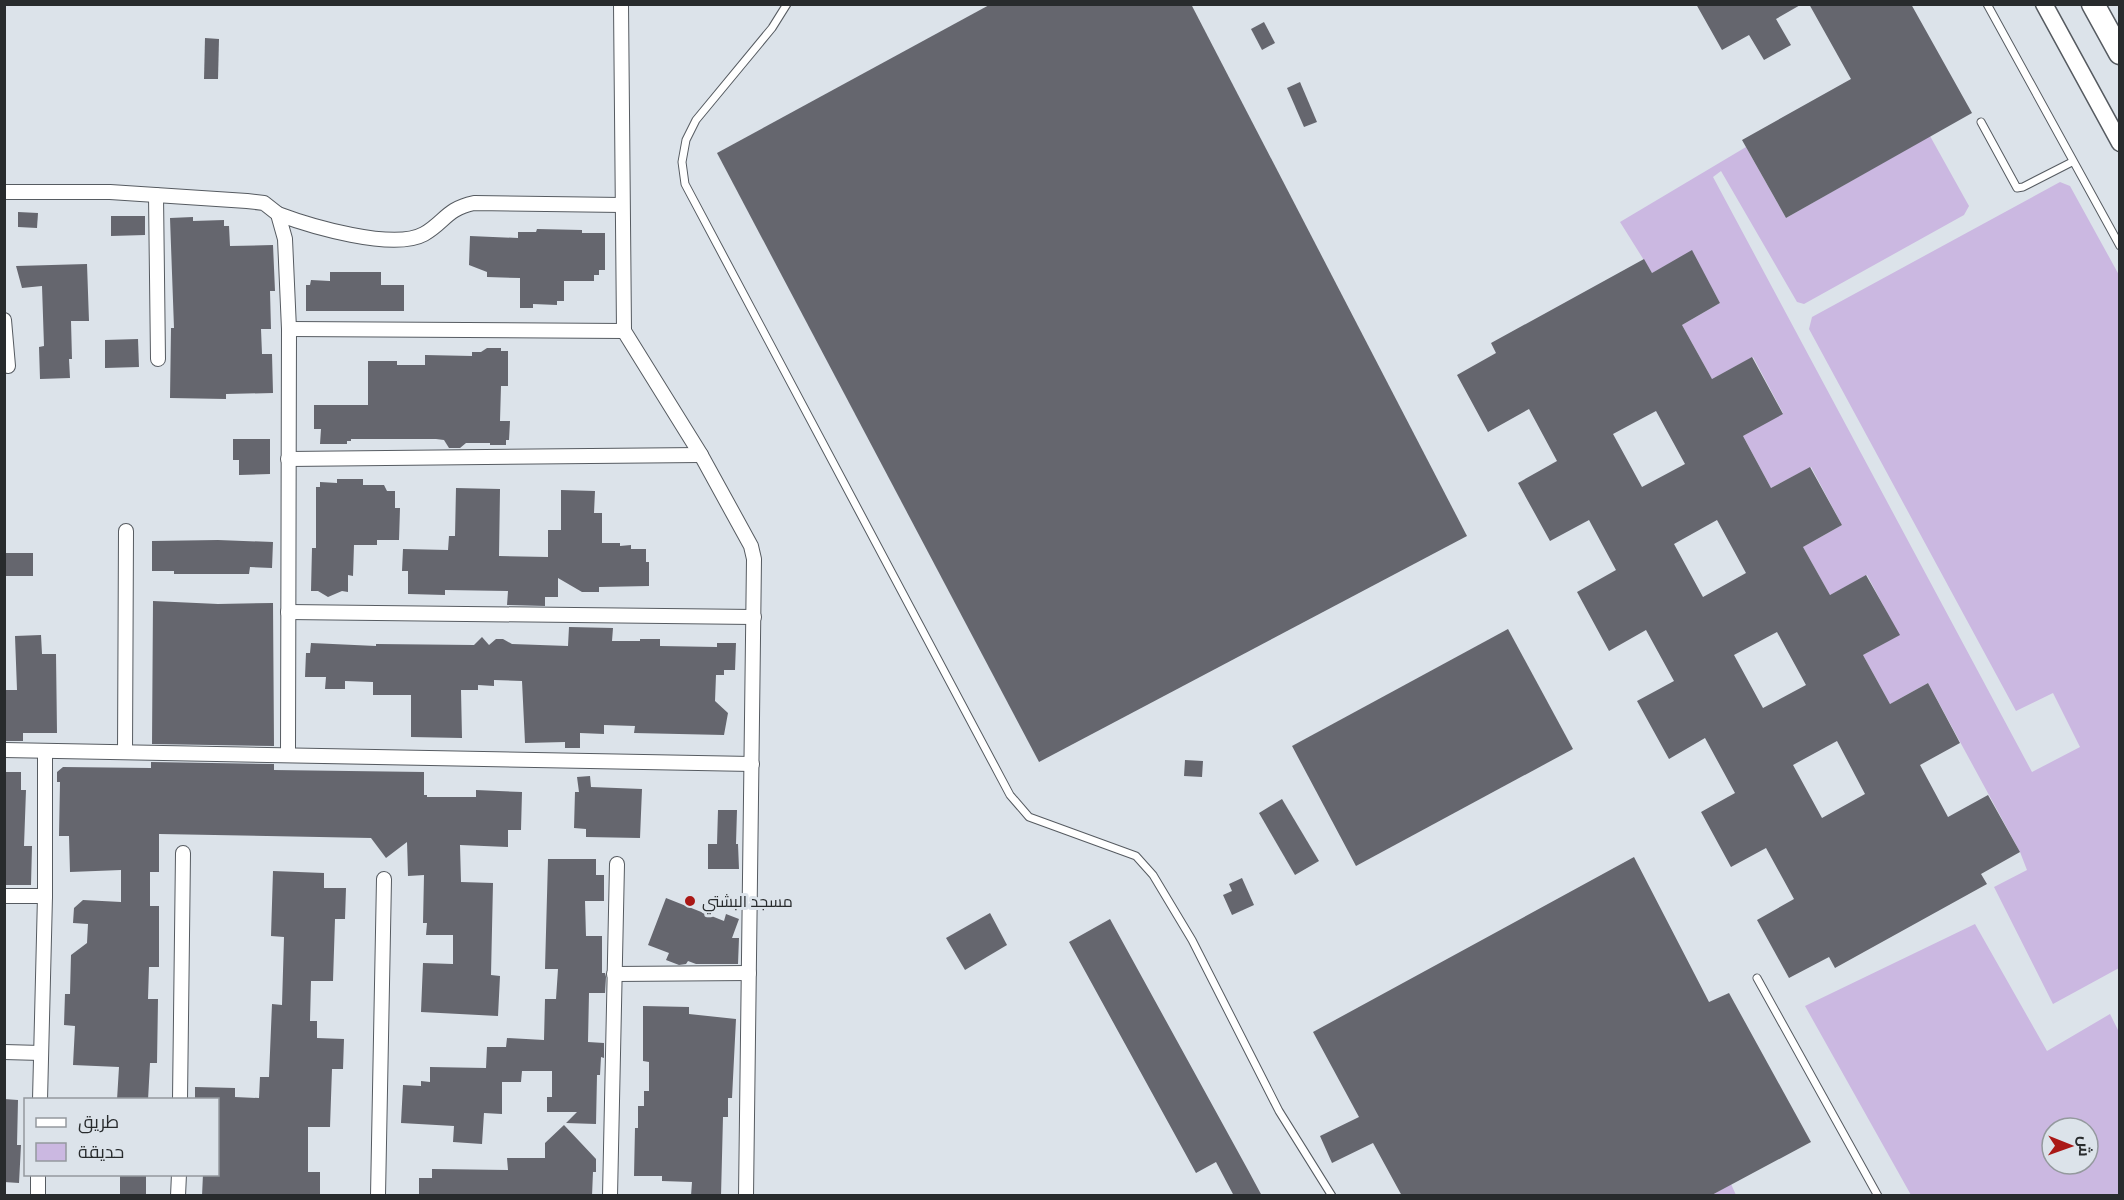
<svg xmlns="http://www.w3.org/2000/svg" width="2124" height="1200" font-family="'Archivo Narrow',Cairo,sans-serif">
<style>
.green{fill:#cbb8e1;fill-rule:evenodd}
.building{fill:#65666e;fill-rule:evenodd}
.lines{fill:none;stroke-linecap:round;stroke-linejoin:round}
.service-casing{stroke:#565b61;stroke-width:9}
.minor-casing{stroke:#565b61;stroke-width:16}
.tertiary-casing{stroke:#565b61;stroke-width:19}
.trunk-casing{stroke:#565b61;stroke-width:25}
.service{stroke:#fff;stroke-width:7}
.minor{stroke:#fff;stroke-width:14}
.tertiary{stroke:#fff;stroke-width:16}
.trunk{stroke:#fff;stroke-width:22}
.poi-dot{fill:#aa1816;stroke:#dce3ea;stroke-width:2}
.labels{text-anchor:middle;stroke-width:6;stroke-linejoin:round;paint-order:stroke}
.poi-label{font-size:16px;fill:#282b2d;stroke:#dce3ea;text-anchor:start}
</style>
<rect width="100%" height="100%" fill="#dce3ea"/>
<!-- green -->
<g class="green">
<path d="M1930 136 1969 206 1964 215 1804 304 1797 302 1721 171 1713 177 2032 772 2080 747 2053 693 2016 711 1809 329 1812 317 2060 182 2070 186 2119 275V968L2053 1004 1994 887 2027 870 2020 852 1928 683 1890 704 1863 655 1899 635 1867 575 1830 595 1803 547 1842 525 1811 467 1771 488 1743 436 1783 413 1753 357 1712 379 1682 325 1720 303 1692 251 1652 273 1620 222 1746 147 1786 218Z"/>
<path d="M1975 924 2047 1051 2110 1014 2119 1032V1195H1911L1805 1006ZM2052 1128H2088V1164H2052Z"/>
<path d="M1731 1184 1736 1195 1710 1196Z"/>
</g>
<!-- building -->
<g class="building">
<path d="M991 4H1191L1467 536 1039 762 717 153Z"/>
<path d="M1696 4H1802L1776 19 1791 45 1764 60 1749 35 1722 50Z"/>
<path d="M1809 4H1911L1972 113 1786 218 1742 140 1851 79Z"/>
<path d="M1264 22 1275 43 1262 50 1251 29Z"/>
<path d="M205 38 219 39 218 79H204Z"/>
<path d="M1300 82 1317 122 1304 127 1287 88Z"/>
<path d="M18 212 38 213 37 228 18 227Z"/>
<path d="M111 216H145V235L111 236Z"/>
<path d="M193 217V221L224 220V226H229L230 246 273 245 275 291H270L271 329H261L262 354H272L273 393 226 394V399L170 398 171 328H174L170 218Z"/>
<path d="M537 229 582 230V233H605V270H599V275H594V281H564V301H557V305L533 304V308H520V278L487 277V272L469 265 470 236 518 238V232H536Z"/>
<path d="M1692 250 1720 303 1682 325 1712 379 1752 357 1783 414 1743 436 1771 488 1810 467 1842 525 1803 547 1830 595 1866 575 1900 635 1863 655 1890 704 1928 683 1960 743 1920 765 1948 817 1988 795 2020 852 1981 874 1987 884 1835 968 1829 957 1789 978 1757 920 1794 899 1766 848 1731 867 1701 812 1735 793 1705 738 1669 759 1637 701 1674 681 1646 630 1609 651 1577 592 1616 570 1589 520 1550 541 1518 483 1557 461 1529 409 1488 432 1457 375 1496 353 1491 343 1644 259 1652 273ZM1656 411 1685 464 1642 487 1613 434ZM1717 520 1746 573 1703 597 1674 544ZM1777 632 1806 685 1763 708 1734 655ZM1837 741 1865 794 1822 818 1793 765Z"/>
<path d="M87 264 89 321H71L72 359H69L70 378 40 379 39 347 44 346 42 286 22 288 16 266Z"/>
<path d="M330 272H381V285H404V311H306V285H310L311 280 330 281Z"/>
<path d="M138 339 139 367 105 368V340Z"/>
<path d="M487 348H501V351H508V386H501L500 421H510L509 440H506V445H490V443H466L460 448H449L444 440 436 439H351V441H347V444H320L321 429H314V405H368V361H397V365H425V355L472 356V352H481Z"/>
<path d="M233 439H270V474L239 475V460H233Z"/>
<path d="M337 479H363V485H384L387 491H395V508H400L399 540H377V545H354L353 576 348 575V592L342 591 328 597 318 591H311L312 548H316V487H320V482L337 483Z"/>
<path d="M456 488 500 489 499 556 548 557V530H561V490L595 491 594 513H602V543H620V546L631 545V549H646V562H649V586L599 587V592H582L558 578V597H545V606L507 605 508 591 445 590V595L408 594V571H402L403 549 448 550 449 536H455Z"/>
<path d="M218 540 273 542 272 568 250 567 249 574H174V571H152V541Z"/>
<path d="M4 553H33V576H5Z"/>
<path d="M153 601 218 604 273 603 274 746 152 744Z"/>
<path d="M569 627 613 628 612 641H640V639H660V646L717 647V643H736L735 670H724V675H716L715 701 728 713 724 735 634 733 635 726 604 725V734L580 733V748H565V742L525 743 522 681 494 680V686L478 685V690H461L462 738 411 737V695H373V682L345 681V689H325L326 677H305L306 653H310L311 643 376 646V644L474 645 482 637 489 645 496 639H503L512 644 568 646Z"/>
<path d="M1508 629 1573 749 1356 866 1292 746Z"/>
<path d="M41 635 42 654H56L57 733H23V741H4V690H17L15 636Z"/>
<path d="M1185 760 1203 761 1202 777 1184 776Z"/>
<path d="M151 762 274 764V770L424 772V795H427V797H476V790L522 792 521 830H508V847L460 845 461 882 493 883 491 975 500 976 498 1016 421 1012 423 963 453 964V935H426L427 923H423L424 875 408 876 407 842 386 858 371 838 159 834V872H150V906H159V967H149L148 999H158L157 1063H150L148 1100H117L119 1067 73 1065 75 1026 64 1025 65 994H70L71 955 87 943 88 924 73 923 74 908 83 900 121 902V870L70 872 69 836H59L60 782H57V772L63 767 151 768Z"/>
<path d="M4 772H21V790H26L24 846H32L31 885H4Z"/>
<path d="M590 776 591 787 642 789 640 838 586 837V829L574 828 575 792H579L577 777Z"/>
<path d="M1282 799 1319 861 1295 875 1259 813Z"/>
<path d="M718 810H737L736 844H738L739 869H708V844H717Z"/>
<path d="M1634 857 1709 1002 1729 993 1811 1142 1710 1196H1402L1373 1143 1332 1163 1320 1136 1359 1117 1313 1032Z"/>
<path d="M548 859H596V875H604V901H585L586 936H602V973H605L606 977 605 993H589L588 1042 604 1043V1058L601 1057 600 1075H597L596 1124 566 1123 577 1112H547V1097H552V1071H522L521 1082H502V1114L484 1113 482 1144 453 1142 454 1126 401 1123 403 1085 421 1086V1081L430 1082V1067L486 1068 487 1047H506L507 1038 544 1040 545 999H556L558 969H545Z"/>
<path d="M273 871 324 873V888H346L345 919H335L333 981H311L310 1021H317V1038L344 1039 343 1069H332L330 1127H308V1172H320V1196H202L203 1174H218V1100H195V1087L235 1088V1097L259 1098 260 1077H269L272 1004 282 1005 284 937 271 936Z"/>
<path d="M1242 878 1254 905 1232 915 1223 895 1232 891 1229 884Z"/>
<path d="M666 898 724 921 726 914 739 919 732 938H739L738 964H696L688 961 686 964 679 965 666 960 669 953 648 945Z"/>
<path d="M990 913 1007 945 965 970 946 938Z"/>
<path d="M1110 919 1248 1170 1262 1196H1234L1216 1162 1196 1173 1069 942Z"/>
<path d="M643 1006 689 1007V1014L736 1019 732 1098H728V1117H723L721 1196H691L692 1182 662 1181V1176H634L635 1128H638V1106H644V1091H649V1062L643 1061Z"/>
<path d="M4 1099 18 1100 17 1145H21L19 1183 4 1182Z"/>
<path d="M564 1125 596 1159V1172H593L592 1196H419V1178H432V1169L508 1170 507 1158H545V1143Z"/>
<rect x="120" y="1174" width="26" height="22"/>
</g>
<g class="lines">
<defs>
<g id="service">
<path d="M787 4 772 28 696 120 686 140 682 162 685 184 1010 795 1029 817 1136 856 1153 875 1192 940 1279 1111 1332 1196"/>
<path d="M1987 4 2120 246"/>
<path d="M1981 122 2017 188 2023 187 2072 162"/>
<path d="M1757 978 1878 1196"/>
</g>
<g id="minor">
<path d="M621 4 624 331 701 455 751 546 754 559 746 1196"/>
<path d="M4 192H110L247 201 264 203 278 214 285 239 289 329 288 754"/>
<path d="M156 195 158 359"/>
<path d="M278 214C310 226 393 251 424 234 445 222 446 209 474 203L622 205"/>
<path d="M4 320 8 366"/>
<path d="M289 329 624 331"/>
<path d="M288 459 701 455"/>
<path d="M288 612 754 617"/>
<path d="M4 750 752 764"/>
<path d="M125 752 126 531"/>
<path d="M4 896H45"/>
<path d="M614 974 749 973"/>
<path d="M4 1052 41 1053"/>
<path d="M40 1100 45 896V751"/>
<path d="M180 1100 183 853"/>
<path d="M38 1196V1174"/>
<path d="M178 1196 179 1174"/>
<path d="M378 1196 384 879"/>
<path d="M610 1196 617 864"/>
</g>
<path id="tertiary" d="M2044 4 2120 143"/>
<path id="trunk" d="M2093 4 2120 53"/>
</defs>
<!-- service casing -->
<use href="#service" class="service-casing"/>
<!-- minor casing -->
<use href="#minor" class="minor-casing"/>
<!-- tertiary casing -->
<use href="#tertiary" class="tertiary-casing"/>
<!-- trunk casing -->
<use href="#trunk" class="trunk-casing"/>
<!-- service -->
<use href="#service" class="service"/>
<!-- minor -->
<use href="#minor" class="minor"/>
<!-- tertiary -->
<use href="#tertiary" class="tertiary"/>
<!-- trunk -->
<use href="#trunk" class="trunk"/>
</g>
<!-- markers -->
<circle class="poi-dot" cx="690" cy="901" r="6"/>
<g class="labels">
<!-- poi labels -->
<g class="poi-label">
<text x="702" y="907">مسجد البشتي</text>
</g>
</g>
<!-- border -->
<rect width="2124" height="1200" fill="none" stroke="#282b2d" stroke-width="12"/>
<!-- legend -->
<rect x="24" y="1098" width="195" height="78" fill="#dce3ea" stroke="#94999e" stroke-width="1.5"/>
<rect x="36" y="1118" width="30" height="9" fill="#ffffff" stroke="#94999e" stroke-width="1.5"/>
<text x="78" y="1128" font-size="18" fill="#282b2d">طريق</text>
<rect x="36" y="1143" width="30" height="18" fill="#cbb8e1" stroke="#94999e" stroke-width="1.5"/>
<text x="78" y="1158" font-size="18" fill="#282b2d">حديقة</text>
<!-- north arrow -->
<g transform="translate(2070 1146) rotate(91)"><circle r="28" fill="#dce3ea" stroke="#94999e" stroke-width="1.5"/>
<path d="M0-4.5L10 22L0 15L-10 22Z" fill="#aa1816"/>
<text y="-9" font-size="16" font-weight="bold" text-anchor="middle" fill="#282b2d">ش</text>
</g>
</svg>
